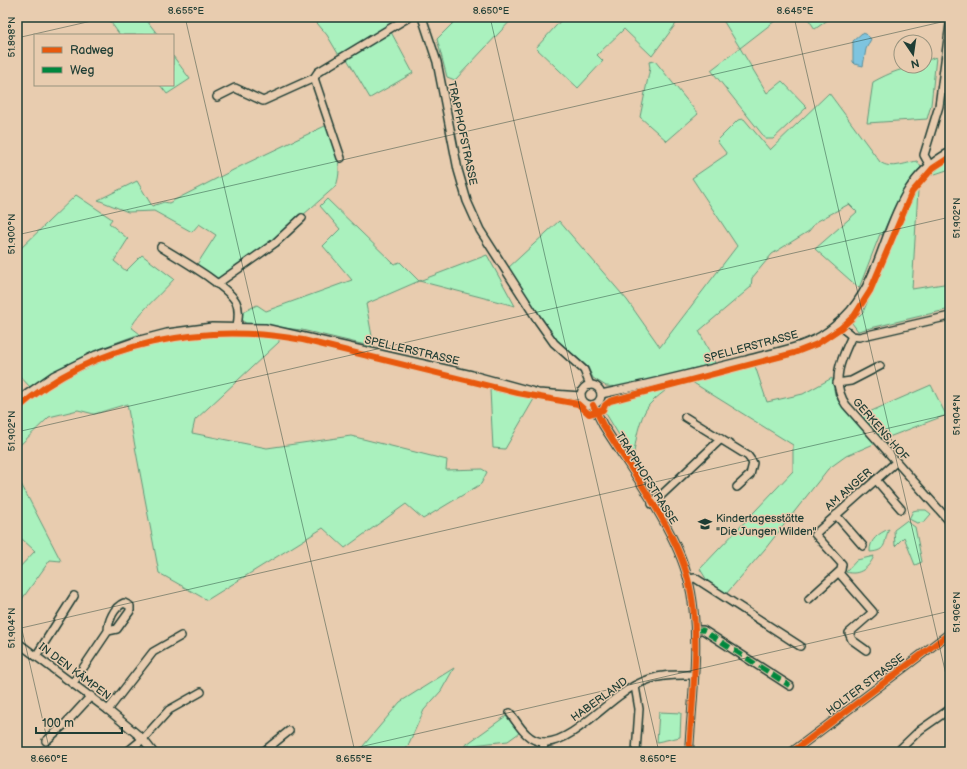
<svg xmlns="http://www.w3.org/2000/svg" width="967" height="769" font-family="'Balsamiq Sans',sans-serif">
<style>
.green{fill:#aaf1be;stroke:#649779}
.water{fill:#7ec4df;stroke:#588e9b}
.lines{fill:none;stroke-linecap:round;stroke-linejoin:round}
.minor-casing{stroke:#1f3d34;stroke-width:10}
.minor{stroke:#e8ccaf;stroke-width:7}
.quiet{stroke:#00873e;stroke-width:5;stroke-dasharray:10 5;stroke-linecap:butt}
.cycleway-casing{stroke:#e8ccaf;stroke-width:8}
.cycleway{stroke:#e8590c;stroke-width:6}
.ticks{fill:none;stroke:#1f3d34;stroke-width:1;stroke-opacity:0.45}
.labels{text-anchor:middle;stroke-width:3;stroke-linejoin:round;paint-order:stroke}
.street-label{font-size:11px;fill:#1f3d34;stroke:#e8ccaf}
.poi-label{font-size:11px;fill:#1f3d34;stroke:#e8ccaf;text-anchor:start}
.neatline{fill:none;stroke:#1f3d34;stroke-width:1.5}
.ticks-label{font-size:10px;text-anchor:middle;fill:#1f3d34}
</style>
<rect width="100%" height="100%" fill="#e8ccaf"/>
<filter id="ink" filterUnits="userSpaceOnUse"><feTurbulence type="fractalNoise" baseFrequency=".025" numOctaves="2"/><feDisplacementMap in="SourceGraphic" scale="8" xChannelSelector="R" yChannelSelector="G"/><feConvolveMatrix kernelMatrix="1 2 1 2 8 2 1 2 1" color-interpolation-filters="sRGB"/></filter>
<g filter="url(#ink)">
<!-- green -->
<g class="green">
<path d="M124 17H144L158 35H120L109 20Z"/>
<path d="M312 17H408L340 57 327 35Z"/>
<path d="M459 17H514L455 80 447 77 437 39Z"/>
<path d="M564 17H681L652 56 624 29 597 55 603 61 578 88 536 48Z"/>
<path d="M721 17H780L740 48 767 93 782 81 807 107 773 139H766L711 70 740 48Z"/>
<path d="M807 17H832L815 29Z"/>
<path d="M391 32 413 73 370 98 347 59Z"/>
<path d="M173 56 190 79 167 94 160 85H173Z"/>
<path d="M936 57 931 105 927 119 867 123 873 82C889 73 906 66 925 66V61Z"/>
<path d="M655 61 698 114 667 141 640 117 650 68 649 62Z"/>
<path d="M950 64V103L943 105Z"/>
<path d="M829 93 880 162C891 170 905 163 917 161L921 167C902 187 893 210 882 235L880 234 859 288 815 249 857 212 849 204 816 222 809 231 772 254 752 278 751 287 699 331 715 363 622 387 606 386 593 378 588 367 557 340 508 268 559 221 627 300 660 347 737 246 692 178 727 154 717 141 738 120 744 119 770 150Z"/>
<path d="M327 125C334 146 344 164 336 186L270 244 217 280 196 266 216 235 199 224 192 232 154 211 128 212 98 200 137 181 152 206 164 202 169 203 243 165Z"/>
<path d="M950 159V169L929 176Z"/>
<path d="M917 189 918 190 912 289 950 283V309L858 331 852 323 863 312Z"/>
<path d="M76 195 112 219 109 223 128 239 114 261 126 271 142 255 174 279C160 295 142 309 131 327L140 334C99 348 66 362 31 388L17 373V252Z"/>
<path d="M327 199 394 264 400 262 419 281 487 255 515 306 419 281 366 304 374 347 302 330 246 324 242 319 243 312 257 305 266 311 352 280 323 246 340 229 320 206Z"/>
<path d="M227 335 264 336 279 339V342L195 420 192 433 267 448 351 436 447 460 446 470 482 469 487 472 481 484 423 519 406 504 345 548 323 528 207 600 159 573 127 404 94 414 78 410 49 417 17 448V412C62 373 121 350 179 339 194 336 211 336 227 335Z"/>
<path d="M755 366 767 402 803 394 832 378 835 395 876 443 846 456 828 469 765 549 726 594 708 582 700 569 793 471V445L692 382Z"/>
<path d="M931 385 946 415 881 440 860 416Z"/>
<path d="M671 386C664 392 655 398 649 405 638 420 636 441 633 458L605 412 607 407 611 404Z"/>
<path d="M490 390 534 399 505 449 493 448Z"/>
<path d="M17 476 61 561 50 560 17 606V570L35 551 22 539 17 542Z"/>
<path d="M917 510H926L931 514 924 522 917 523 909 519 913 511Z"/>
<path d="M906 521 915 527 922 562 915 565 904 537 895 546 894 530Z"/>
<path d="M889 529C883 542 888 551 870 552 869 540 879 533 889 529Z"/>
<path d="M874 556C869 568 859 576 846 572L857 560Z"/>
<path d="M454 668 441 691 424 710 405 752H358L400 702Z"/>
<path d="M659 712 681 713 680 737 657 742Z"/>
<path d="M506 716 519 733 508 741 464 746Z"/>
</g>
<!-- water -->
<path class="water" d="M862 33 866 34 871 39 866 49 863 66 855 64 853 62V41Z"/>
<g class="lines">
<defs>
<g id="minor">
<path d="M422 17 437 62 458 170 467 201 480 230 537 319 554 343 584 370 590 385"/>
<path d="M314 78 341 158"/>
<path d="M217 97 235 88 263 101 314 78 318 72 409 17"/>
<path d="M929 164 924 155 939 106 950 24"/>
<path d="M161 247C178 258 228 286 236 302 240 310 238 319 237 327"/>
<path d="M217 284 275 243 302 218"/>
<path d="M837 324 852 336 859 337 950 316"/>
<path d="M852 336C841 359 830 382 846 405L950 522"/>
<path d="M837 383 851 381 880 366"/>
<circle cx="591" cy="395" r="10"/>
<path d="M601 394C650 384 698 372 746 360 771 353 798 349 821 336 832 329 842 320 851 310 893 259 884 186 950 152"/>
<path d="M17 401 53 376 96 355 136 341 167 333 212 327 265 328 472 375 538 393 581 396"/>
<path d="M593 405 603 425C631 470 675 528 688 579 702 631 692 698 689 752"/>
<path d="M685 417 748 456 753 463 750 475 737 487"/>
<path d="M876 480 901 509"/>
<path d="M652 504 721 439"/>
<path d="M836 515 863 546"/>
<path d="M839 573 873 612 849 633 852 640 866 650"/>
<path d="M688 579 695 578 800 646"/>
<path d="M809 599 841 570 842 564 815 534 896 462"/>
<path d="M695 630H703L790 686"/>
<path d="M17 642 108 710 143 739 153 752"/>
<path d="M36 656 74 596"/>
<path d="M73 683 108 631 117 629 130 611V606L124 603C114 607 108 621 108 631"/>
<path d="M635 686 639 709 636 752"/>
<path d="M108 710 153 652 181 636"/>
<path d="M510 713C519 725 527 741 543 742 567 745 603 706 623 693 631 687 641 682 650 679 664 674 679 675 693 675"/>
<path d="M46 741 66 723 91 696"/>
<path d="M127 752 143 739 169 710 201 692"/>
<path d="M263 752 289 731"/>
<path d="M543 752 544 742"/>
<path d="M792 752 950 633"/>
<path d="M897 752 920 730 950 709"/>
</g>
</defs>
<!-- minor casing -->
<use href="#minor" class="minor-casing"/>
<!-- minor -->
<use href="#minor" class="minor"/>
<!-- quiet -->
<path class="quiet" d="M695 630H703L790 686"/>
<defs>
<g id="cycleway">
<path d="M593 405 603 425C631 470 675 528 688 579 702 631 692 698 689 752"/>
<path d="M17 409C94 341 205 322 303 340L518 393 578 404 589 414 603 410 605 405 610 401 794 353 817 344 841 328 854 316 870 291 912 192 933 168 950 157"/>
<path d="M792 752 950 633"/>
</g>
</defs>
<!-- cycleway casing -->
<use href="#cycleway" class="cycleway-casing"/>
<!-- cycleway -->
<use href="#cycleway" class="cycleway"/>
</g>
</g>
<!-- ticks -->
<path class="ticks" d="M185 17 355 752M490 17 659 752M794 17 950 692M17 38 109 17M17 235 950 20M17 432 950 217M17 608 50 752M17 629 950 414M338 752 950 611"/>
<!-- icons -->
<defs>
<symbol id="school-bare" viewBox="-9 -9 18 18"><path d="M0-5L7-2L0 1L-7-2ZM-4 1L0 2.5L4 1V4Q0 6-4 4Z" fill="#1f3d34" stroke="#e8ccaf" stroke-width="2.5" paint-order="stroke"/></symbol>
</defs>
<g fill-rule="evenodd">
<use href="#school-bare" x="695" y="514" width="20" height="20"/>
</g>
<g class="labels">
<!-- street labels -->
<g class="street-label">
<text transform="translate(463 133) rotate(78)" y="4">TRAPPHOFSTRASSE</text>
<text transform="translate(751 346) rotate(-15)" y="4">SPELLERSTRASSE</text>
<text transform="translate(412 350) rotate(13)" y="4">SPELLERSTRASSE</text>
<text transform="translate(881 429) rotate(49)" y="4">GERKENS HOF</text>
<text transform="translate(647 478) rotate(58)" y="4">TRAPPHOFSTRASSE</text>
<text transform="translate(848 489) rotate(-41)" y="4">AM ANGER</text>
<text transform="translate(75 671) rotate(37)" y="4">IN DEN KÄMPEN</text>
<text transform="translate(865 684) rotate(-37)" y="4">HOLTER STRASSE</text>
<text transform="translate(599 699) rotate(-36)" y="4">HABERLAND</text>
</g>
<!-- poi labels -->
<g class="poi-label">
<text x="716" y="522">Kindertagesstätte<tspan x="716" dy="13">"Die Jungen Wilden"</tspan></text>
</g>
</g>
<!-- margin -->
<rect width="967" height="769" fill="none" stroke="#e8ccaf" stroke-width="44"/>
<!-- legend -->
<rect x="34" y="34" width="140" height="52" fill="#e8ccaf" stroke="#98937e"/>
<rect x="42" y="47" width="20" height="6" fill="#e8590c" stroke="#98937e"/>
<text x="70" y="54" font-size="12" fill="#1f3d34">Radweg</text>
<rect x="42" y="67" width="20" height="6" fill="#00873e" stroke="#98937e"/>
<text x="70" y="74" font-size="12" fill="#1f3d34">Weg</text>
<!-- north arrow -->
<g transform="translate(913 54) rotate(167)"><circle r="19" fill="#e8ccaf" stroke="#98937e"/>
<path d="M0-3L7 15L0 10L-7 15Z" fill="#1f3d34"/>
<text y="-6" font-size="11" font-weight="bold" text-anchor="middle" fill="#1f3d34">N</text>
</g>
<!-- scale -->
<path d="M36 727v6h86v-6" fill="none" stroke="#1f3d34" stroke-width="2"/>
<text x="42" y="727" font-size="12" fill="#1f3d34" stroke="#e8ccaf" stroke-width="3" paint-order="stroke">100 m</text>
<rect x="22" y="22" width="923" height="725" class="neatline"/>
<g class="ticks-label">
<text x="186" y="14">8.655°E</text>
<text x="491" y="14">8.650°E</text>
<text x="795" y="14">8.645°E</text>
<text transform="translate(11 37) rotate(-90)" y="4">51.898°N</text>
<text transform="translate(956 218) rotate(-90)" y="4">51.902°N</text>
<text transform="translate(11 234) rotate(-90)" y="4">51.900°N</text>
<text transform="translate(956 415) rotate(-90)" y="4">51.904°N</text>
<text transform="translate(11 431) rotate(-90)" y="4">51.902°N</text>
<text transform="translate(956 612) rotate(-90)" y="4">51.906°N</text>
<text transform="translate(11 628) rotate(-90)" y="4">51.904°N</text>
<text x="49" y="762">8.660°E</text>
<text x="354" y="762">8.655°E</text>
<text x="658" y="762">8.650°E</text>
</g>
</svg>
